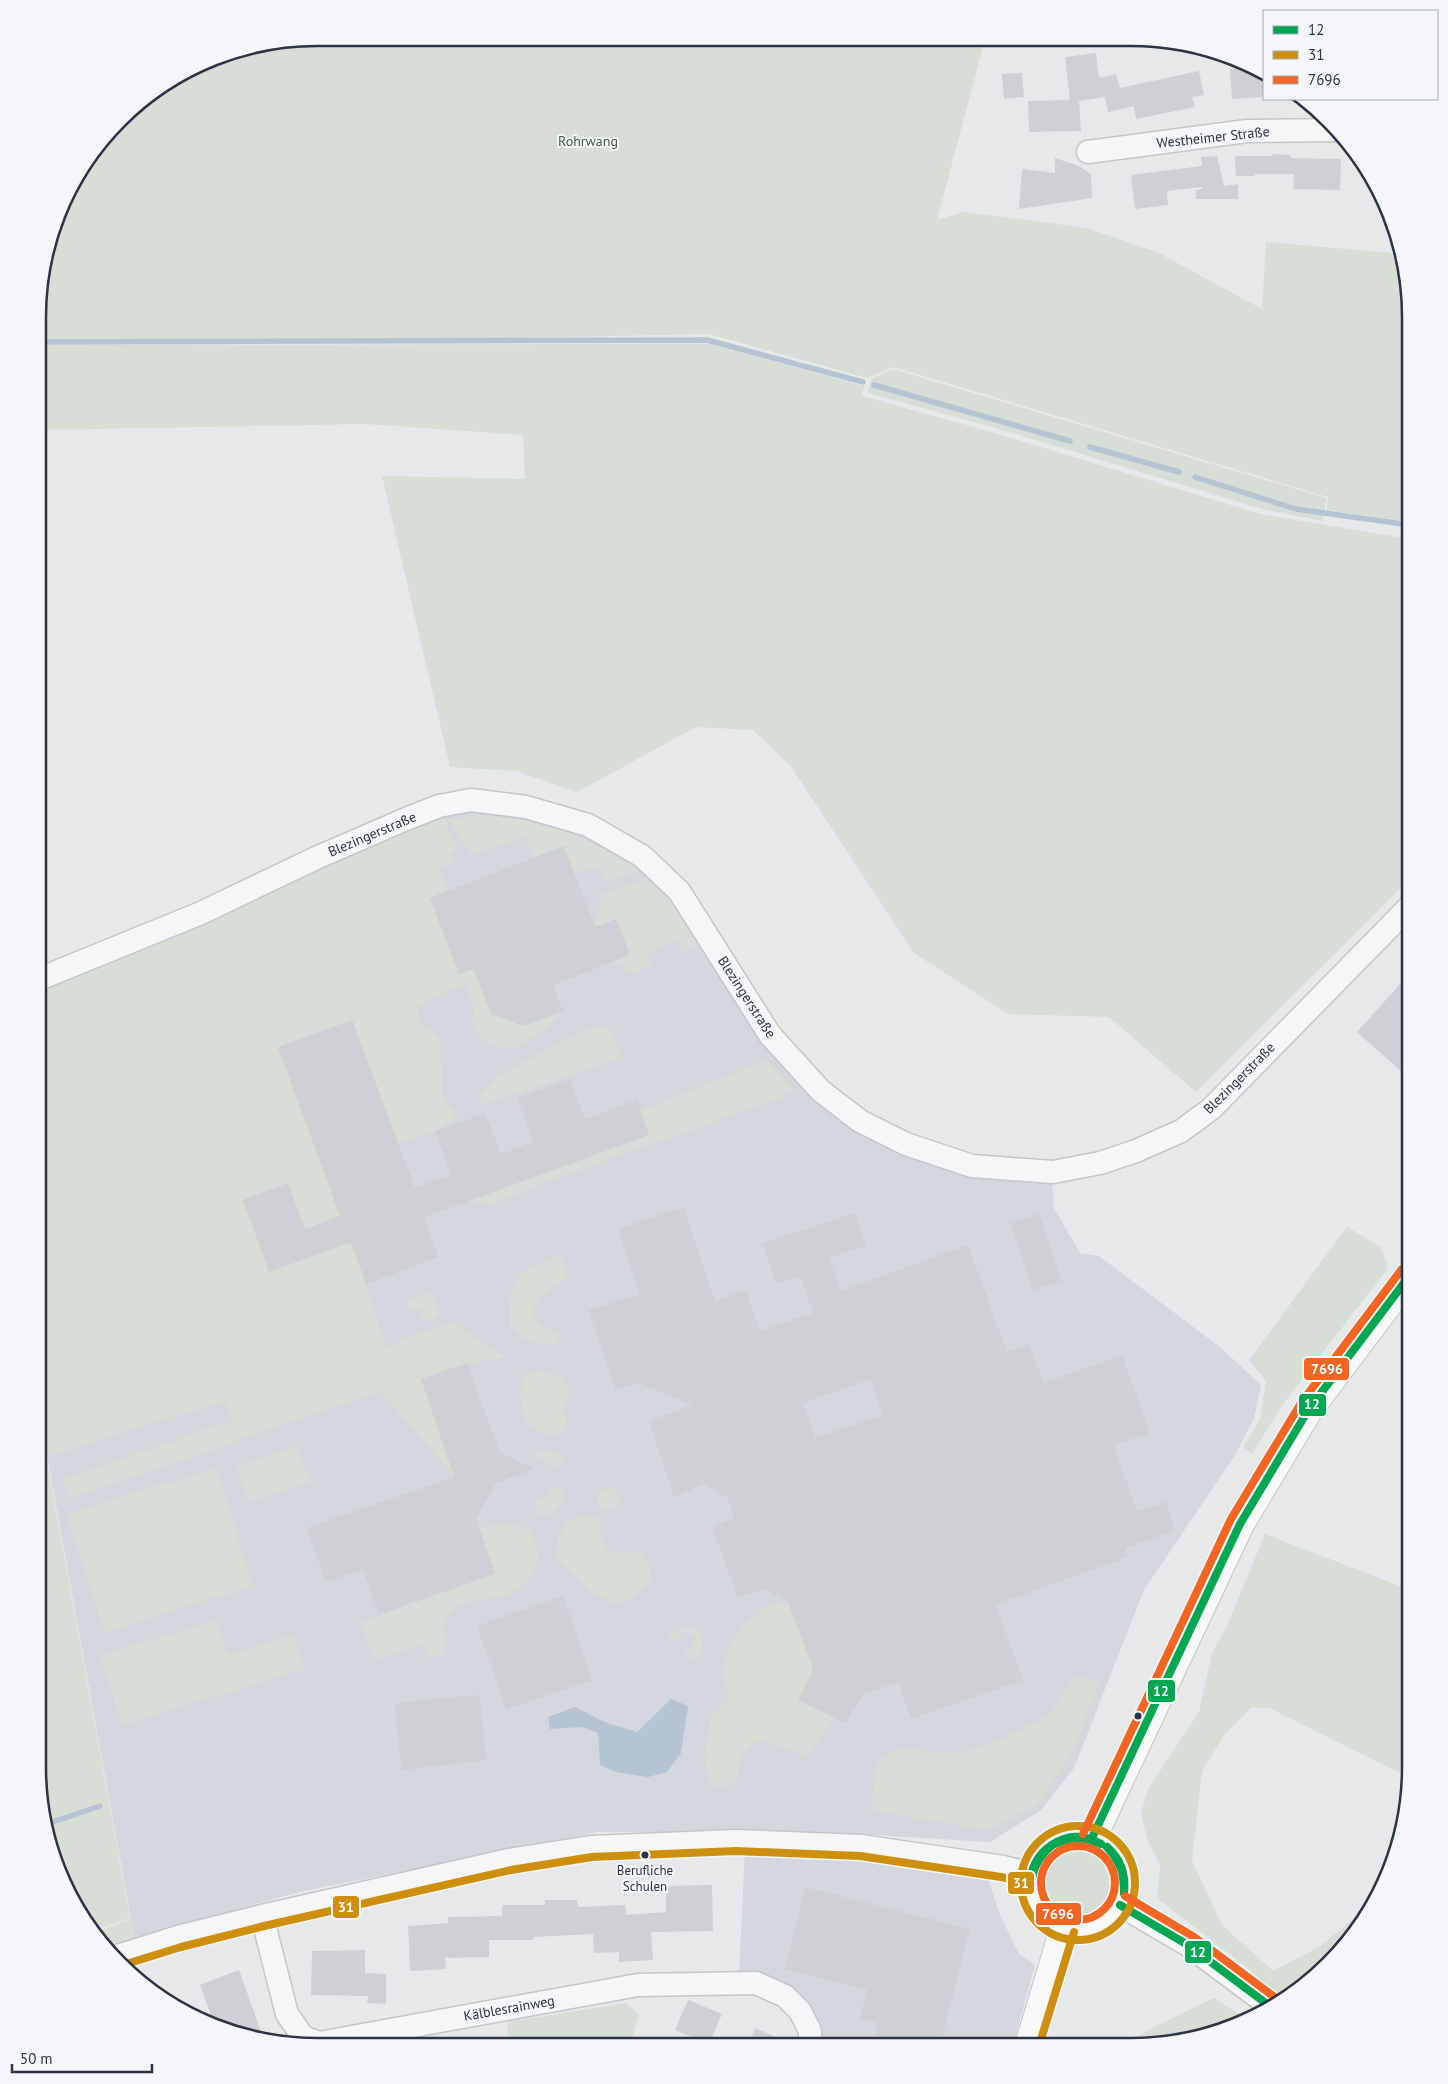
<svg xmlns="http://www.w3.org/2000/svg" width="1448" height="2084" font-family="'PT Sans',sans-serif">
<style>
.built{fill:#d4d7dd}
.green{fill:#d6ded6}
.water{fill:#b4c4d5}
.lines{fill:none;stroke-linecap:round;stroke-linejoin:round}
.stream{stroke:#b4c4d5;stroke-width:5.5}
.building{fill:#ced0d3;fill-rule:evenodd}
.minor-casing{stroke:#c4c6c8;stroke-width:25}
.major-casing{stroke:#c2c5c8;stroke-width:30}
.minor{stroke:#f5f6f7;stroke-width:22}
.major{stroke:#f8f8f8;stroke-width:28}
.bus-1-casing{stroke:#f4f6f9;stroke-width:11}
.bus-2-casing{stroke:#f4f6f9;stroke-width:11}
.bus-3-casing{stroke:#f4f6f9;stroke-width:11}
.bus-1{stroke:#00a651;stroke-width:8}
.bus-2{stroke:#ce8f0e;stroke-width:8}
.bus-3{stroke:#f26522;stroke-width:8}
.bus-dot{fill:#2b3445;stroke:#f4f6f9;stroke-width:2}
.labels{text-anchor:middle;stroke-width:4;stroke-linejoin:round;paint-order:stroke}
.bus-label{font-size:13px;fill:#2b3445;stroke:#f4f6f9}
.street-label{font-size:14px;fill:#2b3445;stroke:#f4f6f9}
.park-label{font-size:14px;fill:#3f6138;stroke:#f4f6f9}
.rim{fill:none;stroke:#2b3445;stroke-width:2.5}
.line-badge{stroke:#f4f6f9;stroke-width:2}
.badge-label{font-size:14px;text-anchor:middle;font-weight:bold;fill:#fff}
</style>
<rect width="100%" height="100%" fill="#e6e8ea"/>
<!-- built -->
<g class="built">
<path d="M471 800 526 807 642 856 813 1082 906 1144 1051 1171 1054 1208 1080 1253 1099 1256 1220 1347 1261 1385 1254 1418 1235 1455 1144 1590 1074 1768 1041 1810 990 1842 823 1832H598L299 1892 133 1938 131 1919 47 1456 225 1400 132 1178 373 878 457 849 442 817Z"/>
<path d="M745 1849 859 1855 987 1876 1000 1915 1019 1954 1035 1965 1013 2046H818V2028L739 1975Z"/>
</g>
<!-- green -->
<g class="green">
<path d="M317 38 985 39 937 220 964 212 1087 228 1157 252 1262 309 1266 242 1402 254 1410 317V522L1327 510 1328 497 893 367 867 378 709 334 509 338 40 340V281L75 178 133 107 227 52Z"/>
<path d="M710 344 864 386 862 396 995 433 1260 514 1410 539V879L1196 1092 1109 1017 1008 1014 914 953 790 765 753 730 696 727 577 792 516 771 450 767 382 476 525 479 523 435 365 424 40 430V345Z"/>
<path d="M893 369 1326 498 1323 521 1262 509 996 428 868 393 871 379Z"/>
<path d="M479 815C546 821 582 832 638 871L607 883 596 866 574 874 534 858 525 837 471 855 447 819Z"/>
<path d="M442 817 457 849 450 853 454 863 440 868 448 891 430 898 459 974 474 969 523 1026 563 1011C555 1021 527 1045 515 1048 500 1052 478 1040 474 1026 471 1020 475 1013 474 1007 472 1000 468 992 466 985L432 998 418 1007 419 1022 440 1037 443 1099 457 1115 435 1132 398 1144 352 1020 278 1047 340 1216 305 1229 288 1184 243 1200 269 1272 351 1242 366 1284 385 1347 453 1322 506 1358 467 1363 455 1477 381 1392 70 1498 63 1478 232 1421 225 1401 46 1456 130 1918 92 1931 66 1890 43 1822 38 1767 39 990 407 823Z"/>
<path d="M646 878 673 905 699 946 683 953 678 940 647 953 652 966 634 973 613 961 630 955 617 919 595 927 602 894Z"/>
<path d="M593 1026 611 1029 620 1051V1058L483 1105 477 1096 498 1076 564 1040Z"/>
<path d="M766 1060 794 1091 775 1100 560 1177 491 1205 469 1201 649 1135 640 1111Z"/>
<path d="M1347 1227 1381 1247 1388 1268 1283 1404 1252 1454 1243 1447 1260 1419 1266 1381 1249 1360Z"/>
<path d="M561 1255 568 1278C550 1288 539 1293 533 1313L540 1326 551 1329 560 1335 558 1344C537 1345 525 1341 510 1327 509 1275 515 1274 561 1255Z"/>
<path d="M431 1292 439 1316 424 1321 420 1308 411 1311 407 1300Z"/>
<path d="M544 1370 561 1379 569 1389V1394L562 1409C568 1420 570 1425 560 1435L543 1434 526 1422 520 1394 524 1374Z"/>
<path d="M296 1445 310 1481 249 1503 236 1468Z"/>
<path d="M552 1451 563 1456 564 1465 557 1468 543 1460 533 1457 535 1452Z"/>
<path d="M216 1468 253 1586 104 1632 67 1514Z"/>
<path d="M552 1488H557L563 1492 564 1502 552 1513 544 1516 537 1512 536 1502 549 1494Z"/>
<circle cx="609" cy="1499" r="11"/>
<path d="M585 1516 595 1517 602 1523 600 1534 607 1550 622 1553 641 1552 649 1566 651 1581C643 1589 634 1599 623 1602 601 1607 571 1572 556 1559L558 1538 566 1523Z"/>
<path d="M506 1524C518 1525 529 1527 534 1539 539 1550 540 1561 534 1572 526 1588 508 1597 490 1599 480 1601 470 1600 460 1605 454 1608 448 1615 443 1620L445 1654 428 1659 423 1644 375 1661 361 1622 495 1574 479 1528Z"/>
<path d="M1265 1534 1410 1590V1778L1269 1708H1251L1225 1734 1202 1771 1192 1861 1222 1925 1273 1971 1319 1947 1372 1904 1363 1922 1315 1977 1282 1999 1257 1979 1262 1976 1259 1977 1157 1898 1160 1865 1147 1839 1141 1814 1148 1789 1199 1712 1212 1653 1226 1628Z"/>
<path d="M788 1602 813 1669 799 1700 834 1718 806 1757 760 1739 741 1754 738 1778 727 1788 713 1786C698 1764 708 1738 712 1714L729 1700 722 1671 728 1647 743 1626 764 1608Z"/>
<path d="M216 1620 228 1655 293 1635 304 1669 122 1725 100 1656Z"/>
<path d="M691 1626C705 1632 706 1644 698 1656L690 1659 685 1655 686 1650C694 1647 696 1644 695 1635L685 1631 676 1642 671 1640 669 1636 683 1627Z"/>
<path d="M1075 1676 1099 1682 1073 1751 1037 1806 988 1830 871 1811 877 1763 897 1749 958 1753 995 1743 1050 1715Z"/>
<circle cx="1078" cy="1881" r="35"/>
<path d="M131 1919 134 1951 115 1957 93 1933Z"/>
<path d="M1214 1998 1248 2020 1203 2037 1123 2046 1150 2029Z"/>
<path d="M626 2003 639 2014 630 2045H509L507 2022Z"/>
</g>
<!-- water -->
<path class="water" d="M671 1699 688 1706 681 1753 667 1772 648 1777 616 1772 600 1765 598 1733 582 1727 550 1729 548 1717 575 1707 604 1722 637 1732Z"/>
<g class="lines">
<!-- stream -->
<g class="stream">
<path d="M40 342 707 340 863 382"/>
<path d="M874 385 1070 441"/>
<path d="M1090 447 1179 472"/>
<path d="M1195 477 1296 509 1410 525"/>
<path d="M44 1825 100 1806"/>
</g>
</g>
<!-- building -->
<g class="building">
<path d="M1096 53 1099 78 1116 74 1120 88 1199 71 1204 95 1192 97 1195 107 1136 119 1134 106 1108 112 1105 97 1079 101 1081 131 1029 132 1028 101 1070 100 1065 57Z"/>
<path d="M1253 67 1264 74V97L1232 99 1230 69Z"/>
<path d="M1022 73 1024 97 1004 99 1002 74Z"/>
<path d="M1272 154 1291 155V158L1341 159 1340 190 1293 189 1294 174H1255V176H1236L1235 156H1272Z"/>
<path d="M1217 156 1224 186 1238 184V199H1196V190L1202 189V187L1167 191 1168 205 1135 209 1131 175 1202 166 1201 157Z"/>
<path d="M1055 158 1079 166 1091 174 1092 198 1019 209 1022 169 1055 173Z"/>
<path d="M564 846 595 927 616 919 630 955 553 985 563 1011 523 1026 491 1014 474 969 459 974 430 898Z"/>
<path d="M1410 973V1079L1357 1032Z"/>
<path d="M352 1020 415 1188 451 1175 435 1132 485 1113 501 1154 533 1142 517 1098 570 1079 585 1119 637 1100 649 1135 424 1217 439 1257 366 1284 351 1242 269 1272 243 1200 288 1183 305 1229 340 1216 278 1047Z"/>
<path d="M684 1207 715 1301 746 1290 760 1331 813 1313 800 1276 776 1284 762 1243 855 1213 866 1246 829 1258 841 1291 968 1245 1007 1352 1029 1344 1044 1383 1122 1355 1150 1433 1114 1445 1137 1512 1166 1502 1175 1530 1125 1548 1128 1557 996 1604 1023 1680 911 1719 898 1682 863 1695 845 1723 798 1700 813 1669 788 1602 764 1589 738 1598 712 1527 734 1518 728 1498 704 1484 674 1497 649 1421 693 1405 639 1383 616 1390 588 1311 640 1294 618 1229ZM871 1379 883 1415 816 1438 803 1403Z"/>
<path d="M1039 1214 1062 1280 1033 1290 1010 1224Z"/>
<path d="M467 1363 500 1452 534 1469 496 1483 476 1519 495 1574 379 1614 363 1569 326 1582 307 1528 454 1477 421 1379Z"/>
<path d="M563 1596 592 1680 506 1710 477 1626Z"/>
<path d="M479 1695 487 1760 402 1770 394 1704 428 1699Z"/>
<path d="M712 1885 713 1931 651 1932 653 1960 619 1962V1952L594 1953 593 1934 533 1937V1940H489V1957L445 1958 446 1969 410 1971 408 1926 448 1923V1917L502 1916V1905H545V1900H577L578 1907 625 1905 626 1915 666 1912V1886Z"/>
<path d="M805 1887 970 1929 940 2046H872L878 2023 860 2018 867 1990 785 1969Z"/>
<path d="M365 1950V1973L386 1974V2004L367 2003 368 1996 311 1995 312 1951Z"/>
<path d="M239 1970 264 2040 215 2026 200 1985Z"/>
<path d="M688 2000 722 2014 709 2044 675 2030Z"/>
<path d="M755 2028 796 2046 748 2045Z"/>
</g>
<g class="lines">
<defs>
<g id="minor">
<path d="M1088 152 1247 131 1338 130"/>
<path d="M39 979 201 913 316 858 406 819 439 806 471 800 526 807 588 825 642 856 679 891 770 1035 821 1091 860 1121 906 1144 972 1166 1053 1172 1100 1163 1136 1151 1181 1131 1211 1109 1410 906"/>
<path d="M1120 1905 1188 1945 1271 2007"/>
<path d="M262 1916 287 2014 303 2037 319 2043 638 1985 756 1983 785 1996 800 2011 810 2031V2046"/>
<path d="M115 1957 178 1937 262 1916 509 1860 591 1847 736 1841 861 1846 1003 1867 1031 1874"/>
</g>
<g id="major">
<circle cx="1078" cy="1883" r="47"/>
<path d="M1092 1838 1240 1524 1309 1409 1410 1275"/>
<path d="M1029 2046 1064 1929"/>
</g>
</defs>
<!-- minor casing -->
<use href="#minor" class="minor-casing"/>
<!-- major casing -->
<use href="#major" class="major-casing"/>
<!-- minor -->
<use href="#minor" class="minor"/>
<!-- major -->
<use href="#major" class="major"/>
<defs>
<g id="bus-1">
<path d="M1092 1838 1240 1524 1309 1409 1410 1275"/>
<path d="M1052 1845C1068 1834 1085 1835 1101 1844"/>
<path d="M1052 1845C1070 1838 1083 1835 1101 1844"/>
<path d="M1107 1847C1121 1859 1126 1875 1124 1893"/>
<path d="M1107 1847C1121 1863 1124 1872 1124 1893"/>
<path d="M1030 1889C1029 1871 1037 1854 1052 1845"/>
<path d="M1030 1889C1033 1868 1037 1859 1052 1845"/>
<path d="M1120 1905 1188 1945 1271 2007"/>
</g>
<g id="bus-2">
<circle cx="1078" cy="1883" r="57"/>
<path d="M123 1965 181 1947 264 1926 511 1870 592 1857 736 1851 860 1856 1001 1877 1029 1884"/>
<path d="M1039 2046 1074 1932"/>
</g>
<g id="bus-3">
<path d="M1083 1834 1231 1519 1301 1403 1402 1269"/>
<circle cx="1078" cy="1883" r="37"/>
<path d="M1125 1896 1194 1937 1277 1999"/>
</g>
</defs>
<!-- bus-1 casing -->
<use href="#bus-1" class="bus-1-casing"/>
<!-- bus-2 casing -->
<use href="#bus-2" class="bus-2-casing"/>
<!-- bus-3 casing -->
<use href="#bus-3" class="bus-3-casing"/>
<!-- bus-1 -->
<use href="#bus-1" class="bus-1"/>
<!-- bus-2 -->
<use href="#bus-2" class="bus-2"/>
<!-- bus-3 -->
<use href="#bus-3" class="bus-3"/>
</g>
<!-- markers -->
<g class="bus-dot">
<circle cx="1138" cy="1716" r="4.5"/>
<circle cx="645" cy="1855" r="4.5"/>
</g>
<g class="labels">
<!-- bus labels -->
<g class="bus-label">
<text x="645" y="1875">Berufliche<tspan x="645" dy="16">Schulen</tspan></text>
</g>
<!-- street labels -->
<g class="street-label">
<text transform="translate(1213 137) rotate(-6)" y="5">Westheimer Straße</text>
<text transform="translate(372 834) rotate(-23)" y="5">Blezingerstraße</text>
<text transform="translate(747 997) rotate(57)" y="5">Blezingerstraße</text>
<text transform="translate(1239 1078) rotate(-45)" y="5">Blezingerstraße</text>
<text transform="translate(509 2008) rotate(-10)" y="5">Kälblesrainweg</text>
</g>
<!-- park labels -->
<g class="park-label">
<text x="588" y="146">Rohrwang</text>
</g>
</g>
<!-- crop -->
<path d="M0 0H1448V2084H0ZM317 46H1131A271 271 0 0 1 1402 317V1767A271 271 0 0 1 1131 2038H317A271 271 0 0 1 46 1767V317A271 271 0 0 1 317 46Z" fill="#f4f6f9" fill-rule="evenodd"/>
<path class="rim" d="M317 46H1131A271 271 0 0 1 1402 317V1767A271 271 0 0 1 1131 2038H317A271 271 0 0 1 46 1767V317A271 271 0 0 1 317 46Z"/>
<g class="line-badge">
<rect x="1303" y="1357" width="47" height="24" rx="5" fill="#f26522"/>
<rect x="1298" y="1393" width="29" height="24" rx="5" fill="#00a651"/>
<rect x="1147" y="1679" width="29" height="24" rx="5" fill="#00a651"/>
<rect x="1007" y="1871" width="28" height="24" rx="5" fill="#ce8f0e"/>
<rect x="332" y="1895" width="28" height="24" rx="5" fill="#ce8f0e"/>
<rect x="1035" y="1902" width="47" height="24" rx="5" fill="#f26522"/>
<rect x="1184" y="1940" width="28" height="24" rx="5" fill="#00a651"/>
</g>
<g class="badge-label">
<text x="1327" y="1374">7696</text>
<text x="1312" y="1409">12</text>
<text x="1161" y="1696">12</text>
<text x="1021" y="1888">31</text>
<text x="346" y="1912">31</text>
<text x="1058" y="1919">7696</text>
<text x="1198" y="1957">12</text>
</g>
<!-- legend -->
<rect x="1263" y="10" width="175" height="90" fill="#f4f6f9" stroke="#a4a8b1"/>
<rect x="1273" y="26" width="25" height="8" fill="#00a651" stroke="#a4a8b1"/>
<text x="1308" y="35" font-size="15" fill="#2b3445">12</text>
<rect x="1273" y="51" width="25" height="8" fill="#ce8f0e" stroke="#a4a8b1"/>
<text x="1308" y="60" font-size="15" fill="#2b3445">31</text>
<rect x="1273" y="76" width="25" height="8" fill="#f26522" stroke="#a4a8b1"/>
<text x="1308" y="85" font-size="15" fill="#2b3445">7696</text>
<!-- scale -->
<path d="M12 2064v8h140v-8" fill="none" stroke="#2b3445" stroke-width="2.5"/>
<text x="20" y="2064" font-size="15" fill="#2b3445" stroke="#f4f6f9" stroke-width="4" paint-order="stroke">50 m</text>
</svg>
